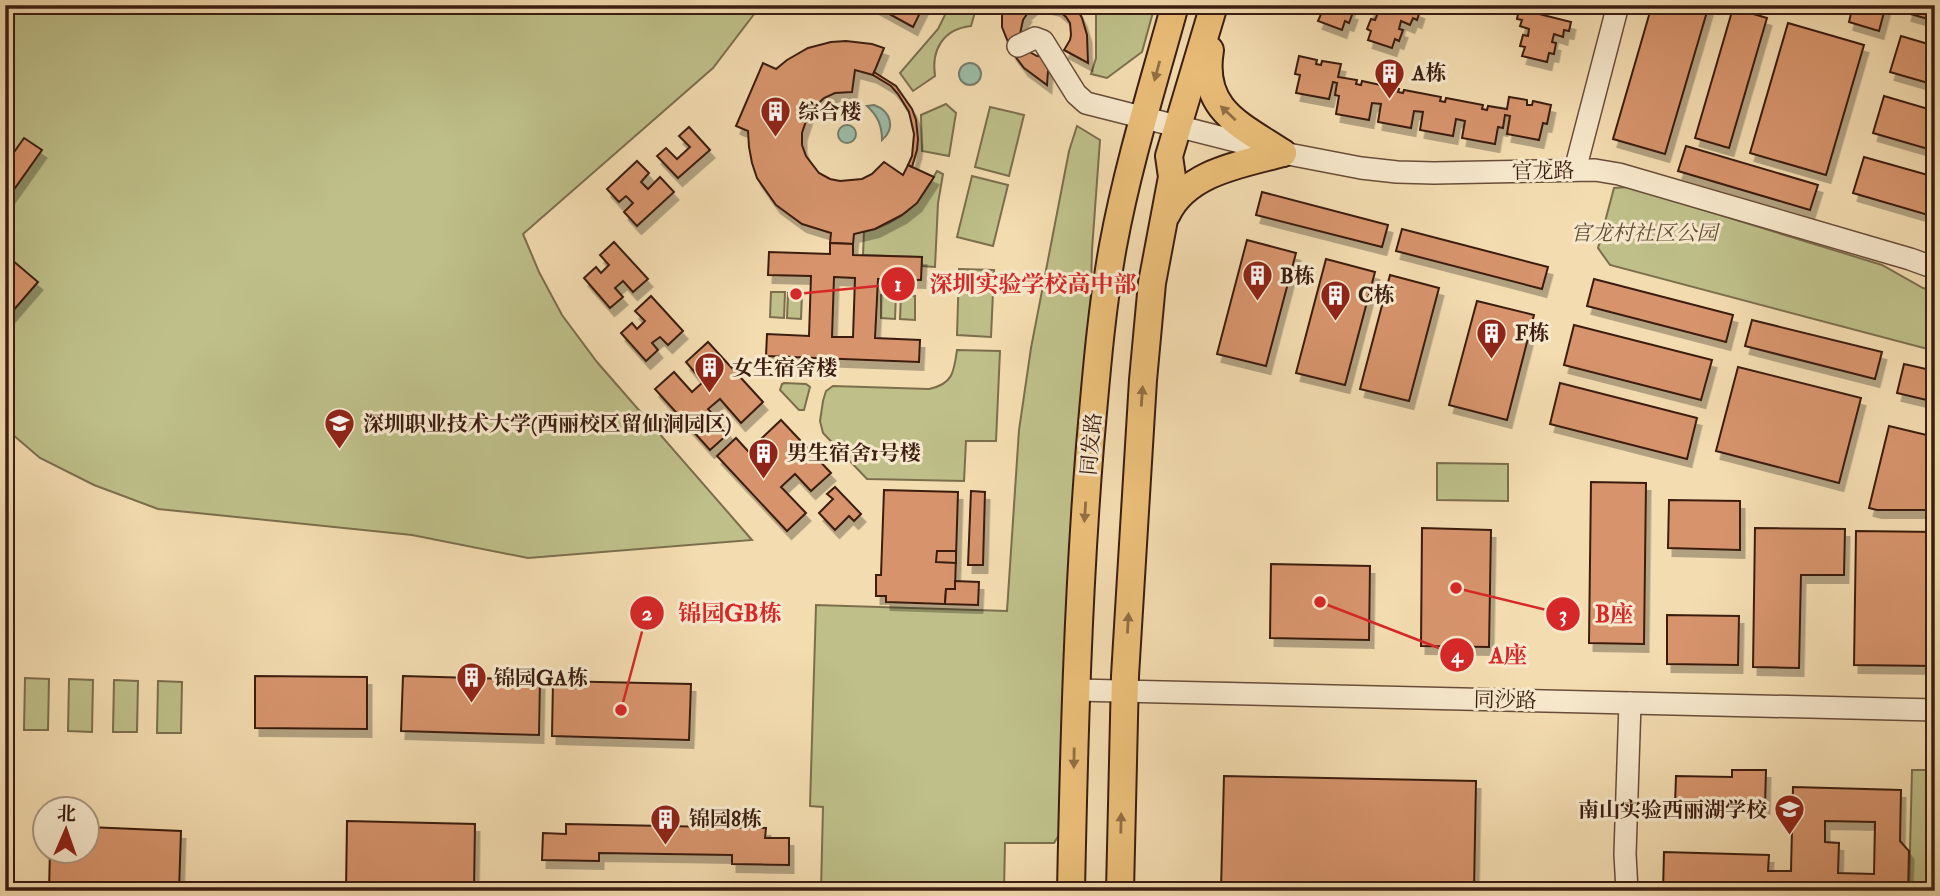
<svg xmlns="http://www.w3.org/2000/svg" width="1940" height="896" font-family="'IM FELL Double Pica','Noto Serif SC',serif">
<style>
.green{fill:#bebf89;stroke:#7c6e4d;stroke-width:2}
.water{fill:#9cbca7;stroke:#757c6b;stroke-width:2}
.building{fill:#d7946c;stroke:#3b1d11;stroke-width:2;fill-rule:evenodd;filter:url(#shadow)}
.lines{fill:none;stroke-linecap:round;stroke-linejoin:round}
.minor-casing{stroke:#694d39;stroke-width:24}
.major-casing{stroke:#3b1d11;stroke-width:30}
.minor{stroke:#f7e8cc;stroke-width:21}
.major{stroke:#eabe78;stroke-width:26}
.oneway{fill:#926e44}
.labels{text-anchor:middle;stroke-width:6;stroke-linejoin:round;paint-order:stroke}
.poi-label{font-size:21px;font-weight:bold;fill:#3b1d11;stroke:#f7e8cc;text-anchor:start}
.street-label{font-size:21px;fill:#3b1d11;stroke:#f7e8cc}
.park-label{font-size:21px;font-style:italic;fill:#624e35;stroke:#f7e8cc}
.leader{fill:none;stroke:#d62828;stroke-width:2.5}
.callout-dot{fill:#d62828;stroke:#f7e8cc;stroke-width:2.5}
.mark-label{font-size:21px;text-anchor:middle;font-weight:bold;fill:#fff}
.callout-label{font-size:23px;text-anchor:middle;font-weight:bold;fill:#d62828;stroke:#f7e8cc;stroke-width:6;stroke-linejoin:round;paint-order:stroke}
</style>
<defs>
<filter id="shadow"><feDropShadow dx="4.5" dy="8" stdDeviation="0" flood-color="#0004"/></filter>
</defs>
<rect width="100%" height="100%" fill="#f3dcb0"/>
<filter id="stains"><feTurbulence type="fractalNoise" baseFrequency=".00286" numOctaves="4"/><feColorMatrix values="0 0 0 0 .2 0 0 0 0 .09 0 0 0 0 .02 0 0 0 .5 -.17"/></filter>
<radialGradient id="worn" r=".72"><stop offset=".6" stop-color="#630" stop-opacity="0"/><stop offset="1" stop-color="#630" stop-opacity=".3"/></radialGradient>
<!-- green -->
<g class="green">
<path d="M5 5H761L713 68 523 234 539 272 562 315 597 362 752 540 528 558 412 535 158 509 94 485 40 458 5 428Z"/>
<path d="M950 5H977L971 26C943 29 931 50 935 76L913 91 900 73 938 29Z"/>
<path d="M1096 5H1155L1142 52 1107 78 1091 74 1096 58Z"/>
<path d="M946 104 956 113 949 156 922 151 921 115Z"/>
<path d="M990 107 1024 115 1009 176 975 167Z"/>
<path d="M1077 126 1100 140 1092 250 1090 328 1062 830 1054 843H1005L1004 891H821L823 807 810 806 816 605 1007 611 1019 430 1031 348 1069 151Z"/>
<path d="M937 171 943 174 938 203 935 267 922 266 921 257 863 255 864 232C901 223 920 204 937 171Z"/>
<path d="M972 176 1008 185 993 246 957 237Z"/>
<path d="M1629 187 1882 265 1923 288 1935 291V351L1610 265 1598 248 1614 188Z"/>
<path d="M959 269 994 270 991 337 957 335Z"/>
<path d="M771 292H785L784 318 770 317Z"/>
<path d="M788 293H802L801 319 787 318Z"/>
<path d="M881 295H896L895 319 881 318Z"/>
<path d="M901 295 915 296V320L900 319Z"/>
<path d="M957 350 1000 351 996 441H966L964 481 867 479 823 433 820 421 823 401 826 391 833 386 929 389C953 384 954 372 957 350Z"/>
<path d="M784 383 806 384 810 387 804 410H799L780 390 782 384Z"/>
<path d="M1437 463 1508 464V501L1437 500Z"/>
<path d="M25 678 49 679 48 730H24Z"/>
<path d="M69 679 93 680 92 732 68 731Z"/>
<path d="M114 680 138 681 137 732H113Z"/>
<path d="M158 681 182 682 181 733H157Z"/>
<path d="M1912 770H1931L1930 796 1935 793V822L1931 833 1929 844 1928 891H1909Z"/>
</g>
<!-- water -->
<g class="water">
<circle cx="970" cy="74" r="11"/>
<path d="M874 105C891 111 896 128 882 140 882 126 878 116 867 106Z"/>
<circle cx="847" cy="134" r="9"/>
</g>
<!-- building -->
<g class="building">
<path d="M873 5H924L913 27Z"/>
<path d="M1002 5H1012L1027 14 1023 20 1020 34 1028 51 1037 56 1049 57 1047 85 1024 68 1012 52 1002 27Z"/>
<path d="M1012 5H1034L1025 13Z"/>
<path d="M1043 5H1075L1082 18 1087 35 1088 63 1064 50 1070 40 1071 35 1070 23 1066 17 1056 8Z"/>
<path d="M1319 5H1351L1349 11 1353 12 1349 23 1345 21 1342 30 1318 21 1322 12 1317 11Z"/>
<path d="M1371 5H1404L1420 11 1417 20 1413 18 1410 25 1401 21 1399 29 1403 30 1399 41 1395 39 1392 48 1368 40 1371 31 1367 29 1371 19 1375 20 1378 13 1369 10Z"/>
<path d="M1652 5H1709L1665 154 1613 139Z"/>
<path d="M1853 5H1886L1879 31 1849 22Z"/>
<path d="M1909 5H1935V21L1907 13Z"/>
<path d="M1733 8 1767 18 1729 148 1695 138Z"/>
<path d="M1519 9 1571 22 1569 31 1564 30 1563 37 1554 34 1552 42 1556 43 1554 54 1549 53 1547 62 1522 56 1525 47 1520 46 1523 35 1528 36 1529 29 1520 26 1522 20 1517 19Z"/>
<path d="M1788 23 1864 45 1826 175 1750 153Z"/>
<path d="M1901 36 1935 46V85L1890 72Z"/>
<path d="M846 41 872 44 884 48 873 75 855 70 852 92 835 93 824 98 809 112 802 133V145L806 156 819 173 830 179 840 181 862 179 872 174 884 162 903 175 908 165 934 177 917 203 902 215 875 229 854 234 853 244 830 243 831 233 802 224 776 205 757 178 752 163 749 147 748 131 736 126 763 63 776 69 787 60 808 48 831 42Z"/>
<path d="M1299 56 1317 60 1316 64 1321 65 1322 61 1341 64 1338 77 1357 80 1356 84 1361 85 1362 81 1399 89 1398 92 1403 93 1404 90 1441 97 1440 101 1445 102 1446 98 1483 105 1482 109 1487 110 1488 106 1507 109 1509 97 1527 100V105H1532L1533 101 1551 105 1547 124 1543 123 1539 140 1507 134 1510 116 1505 115 1503 128 1498 127 1495 144 1462 138 1465 121 1456 119 1453 136 1420 130 1423 112 1414 111 1411 128 1378 122 1381 104 1372 103 1369 120 1336 114 1339 96 1335 95 1337 83 1333 82 1329 99 1296 93 1300 75 1295 74Z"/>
<path d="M874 72 896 86 912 109 916 120 918 139 917 150 912 167 908 165 912 156 914 134 909 112 898 94 891 86 873 75Z"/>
<path d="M1884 96 1935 111V151L1873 133Z"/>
<path d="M689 127 710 150 678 178 657 156 666 148 677 159 690 147 679 136Z"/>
<path d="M24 138 42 150 5 202V165Z"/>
<path d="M1686 146 1818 185 1810 210 1678 171Z"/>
<path d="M1864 157 1935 177V217L1853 193Z"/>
<path d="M637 161 649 173 641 182 648 189 660 177 674 192 637 226 624 212 633 203 626 196 619 202 607 189Z"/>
<path d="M1262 192 1388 225 1382 247 1256 215Z"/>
<path d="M1402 229 1548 267 1542 289 1396 251Z"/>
<path d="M1247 240 1296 253 1266 366 1217 354Z"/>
<path d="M614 242 648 279 633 292 623 281 615 288 623 297 610 308 584 278 596 267 601 273 609 265 600 255Z"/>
<path d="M830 243 853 244V255L922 257 921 280 878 279 875 338 920 340 919 362 766 356 767 334 809 336 811 276 768 275 769 252 830 254ZM834 277 855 278 853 337H832Z"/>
<path d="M5 254 38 282 5 320Z"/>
<path d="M1326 259 1375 272 1345 385 1296 373Z"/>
<path d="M1390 275 1439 288 1409 401 1360 389Z"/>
<path d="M1594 279 1733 315 1726 342 1587 306Z"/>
<path d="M651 296 683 331 668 345 660 337 652 343 658 350 646 361 621 333 632 323 637 329 645 321 635 311Z"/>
<path d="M1477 301 1534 315 1507 420 1449 405Z"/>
<path d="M1752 320 1882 352 1875 379 1745 346Z"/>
<path d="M1574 325 1712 360 1701 400 1564 365Z"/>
<path d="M708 342 763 402 741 423 720 399 708 409 729 433 710 450 655 389 674 372 692 392 703 382 686 362Z"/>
<path d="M1904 364 1935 371V402L1897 393Z"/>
<path d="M1738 367 1861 398 1839 483 1716 451Z"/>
<path d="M1560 383 1697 418 1687 459 1550 424Z"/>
<path d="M781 420 831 473 811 491 795 474 781 487 806 513 787 531 717 456 736 438 758 462 772 448 762 438Z"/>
<path d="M1889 426 1935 437V510H1877L1869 508Z"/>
<path d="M1591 482 1646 483 1644 644 1589 643Z"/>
<path d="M835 487 861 514 854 521 849 516 835 530 819 513 833 499 827 494Z"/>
<path d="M884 490 958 492 955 589H946L945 604 886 602V596H876V575H881Z"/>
<path d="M971 491 985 492 983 565H968Z"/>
<path d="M1669 500 1740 501V550L1668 548Z"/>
<path d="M1422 528 1491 530 1489 647 1421 646Z"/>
<path d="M1755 528 1845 529 1844 575H1801L1799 668 1753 667Z"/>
<path d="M1856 531 1935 532V666L1854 665Z"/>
<path d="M937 551H956V563L936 562Z"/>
<path d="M1271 564 1370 566 1369 640 1270 638Z"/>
<path d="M955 581 979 582 978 605 945 604 946 589H955Z"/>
<path d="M1667 615 1739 616 1738 665 1667 664Z"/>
<path d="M255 676 367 677V729L255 728Z"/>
<path d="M403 676 540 680 539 735 401 731Z"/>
<path d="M553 681 691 684 689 740 552 736Z"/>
<path d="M1732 770H1766L1765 806 1675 804 1676 776 1732 777Z"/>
<path d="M1224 776 1476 781 1474 891 1221 889Z"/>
<path d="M1793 787 1901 790 1900 841 1909 851 1908 891H1791V888L1768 887V891H1746V887L1696 886V891H1663L1664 852 1769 855 1768 871H1791ZM1825 821 1875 822 1874 874 1838 873 1839 843 1825 842Z"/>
<path d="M347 821 475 824 474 891H346Z"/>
<path d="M566 824 766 828 765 838H789V865L732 864V855L599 853V861L542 860 543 833 566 834Z"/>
<path d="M88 827 181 831 179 891H49L50 850H88Z"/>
</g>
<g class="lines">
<defs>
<g id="minor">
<path d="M1018 46 1035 38 1043 41 1076 94 1086 103 1283 153 1361 168 1397 172 1434 173 1595 170 1619 174 1910 259 1935 268"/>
<path d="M1575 170 1618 5"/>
<path d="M1076 690 1935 710"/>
<path d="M1627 891 1625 854 1630 703"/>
</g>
<g id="major">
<path d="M1210 50C1200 110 1241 125 1283 153"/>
<path d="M1167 214C1187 172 1242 164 1283 153"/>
<path d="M1071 891C1074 742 1078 594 1090 446 1096 379 1101 312 1113 246 1128 165 1153 85 1175 5"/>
<path d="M1120 891 1125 676 1143 380 1152 283 1172 177 1169 156 1214 5"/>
</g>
</defs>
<!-- minor casing -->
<use href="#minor" class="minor-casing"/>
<!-- major casing -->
<use href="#major" class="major-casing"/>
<!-- minor -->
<use href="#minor" class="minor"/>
<!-- major -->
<use href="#major" class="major"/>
</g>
<!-- one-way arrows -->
<defs><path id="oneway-solid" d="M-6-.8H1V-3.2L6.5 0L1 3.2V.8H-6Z" transform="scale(1.75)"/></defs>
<g class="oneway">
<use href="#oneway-solid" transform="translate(1157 71) rotate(105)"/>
<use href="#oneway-solid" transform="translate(1228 113) rotate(-137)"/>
<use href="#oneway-solid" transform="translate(1142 396) rotate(-86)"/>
<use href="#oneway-solid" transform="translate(1085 512) rotate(94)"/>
<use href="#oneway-solid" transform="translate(1128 623) rotate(-87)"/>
<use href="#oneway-solid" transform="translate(1074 758) rotate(91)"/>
<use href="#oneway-solid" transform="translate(1121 823) rotate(-89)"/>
</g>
<!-- icons -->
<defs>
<symbol id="building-pin" viewBox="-11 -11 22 30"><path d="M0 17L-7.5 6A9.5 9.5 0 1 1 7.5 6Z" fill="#8f2418" stroke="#f7e8cc"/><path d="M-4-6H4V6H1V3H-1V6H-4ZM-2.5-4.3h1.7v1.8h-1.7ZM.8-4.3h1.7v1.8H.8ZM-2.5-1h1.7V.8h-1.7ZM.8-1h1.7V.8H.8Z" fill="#fff"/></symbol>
<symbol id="university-pin" viewBox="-11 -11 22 30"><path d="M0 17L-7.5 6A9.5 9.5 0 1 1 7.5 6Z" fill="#8f2418" stroke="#f7e8cc"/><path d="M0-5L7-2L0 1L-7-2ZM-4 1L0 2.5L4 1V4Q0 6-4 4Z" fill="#fff"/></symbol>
<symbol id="school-pin" viewBox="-11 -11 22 30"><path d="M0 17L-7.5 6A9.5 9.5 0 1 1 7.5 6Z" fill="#8f2418" stroke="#f7e8cc"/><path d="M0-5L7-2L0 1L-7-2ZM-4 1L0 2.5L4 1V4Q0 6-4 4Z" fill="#fff"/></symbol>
</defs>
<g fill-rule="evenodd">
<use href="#building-pin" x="1372" y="56" width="35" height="47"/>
<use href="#building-pin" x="758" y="94" width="35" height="47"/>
<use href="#building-pin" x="1240" y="258" width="35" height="47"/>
<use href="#building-pin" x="1318" y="278" width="35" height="47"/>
<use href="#building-pin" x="1474" y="316" width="35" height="47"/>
<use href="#building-pin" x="692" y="350" width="35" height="47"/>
<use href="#university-pin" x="322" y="406" width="35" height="47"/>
<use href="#building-pin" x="746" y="436" width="35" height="47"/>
<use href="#building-pin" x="454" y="660" width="35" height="47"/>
<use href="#school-pin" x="1772" y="792" width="35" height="47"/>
<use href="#building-pin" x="648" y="802" width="35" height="47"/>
</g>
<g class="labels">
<!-- poi labels -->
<g class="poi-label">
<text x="1412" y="80">A栋</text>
<text x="798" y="119">综合楼</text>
<text x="1280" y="283">B栋</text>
<text x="1358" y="302">C栋</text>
<text x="1515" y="340">F栋</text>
<text x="732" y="375">女生宿舍楼</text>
<text x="363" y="431">深圳职业技术大学(西丽校区留仙洞园区)</text>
<text x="787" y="460">男生宿舍1号楼</text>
<text x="494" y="685">锦园GA栋</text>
<text x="1767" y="817" text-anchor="end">南山实验西丽湖学校</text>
<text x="689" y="826">锦园8栋</text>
</g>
<!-- street labels -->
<g class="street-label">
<text transform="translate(1543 171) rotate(-1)" y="7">官龙路</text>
<text transform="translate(1091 444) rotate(-85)" y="7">同发路</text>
<text transform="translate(1505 700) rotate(1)" y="7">同沙路</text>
</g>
<!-- park labels -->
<g class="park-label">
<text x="1644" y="240">官龙村社区公园</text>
</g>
</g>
<!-- callouts -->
<path class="leader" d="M796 294L898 284M621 710L647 613M1456 588L1563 614M1320 602L1457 655"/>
<g class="callout-dot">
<circle cx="796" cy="294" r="7"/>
<circle cx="621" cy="710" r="7"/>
<circle cx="1456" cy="588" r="7"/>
<circle cx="1320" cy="602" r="7"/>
<circle cx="898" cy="284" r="18"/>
<circle cx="647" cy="613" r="18"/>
<circle cx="1563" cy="614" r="18"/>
<circle cx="1457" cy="655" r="18"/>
</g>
<g class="mark-label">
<text x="898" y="291">1</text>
<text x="647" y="620">2</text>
<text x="1563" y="621">3</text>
<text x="1457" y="662">4</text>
</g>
<g class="callout-label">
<text x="1033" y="292">深圳实验学校高中部</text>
<text x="730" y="621">锦园GB栋</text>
<text x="1614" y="622">B座</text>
<text x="1508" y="663">A座</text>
</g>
<!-- margin -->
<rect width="1940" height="896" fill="none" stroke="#f3dcb0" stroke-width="28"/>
<rect x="7" y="7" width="1926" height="882" fill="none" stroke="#3b1d11" stroke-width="3.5"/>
<rect x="14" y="14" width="1912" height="868" fill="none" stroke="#3b1d11" stroke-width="2"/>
<!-- north arrow -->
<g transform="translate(66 830) rotate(2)"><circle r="33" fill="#f7e8cc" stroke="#ac9781" stroke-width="2"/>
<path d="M0-5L12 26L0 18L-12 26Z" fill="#8f2418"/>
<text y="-10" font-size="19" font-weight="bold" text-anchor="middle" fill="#3b1d11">北</text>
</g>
<rect width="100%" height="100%" filter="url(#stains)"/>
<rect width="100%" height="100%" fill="url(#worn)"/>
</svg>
